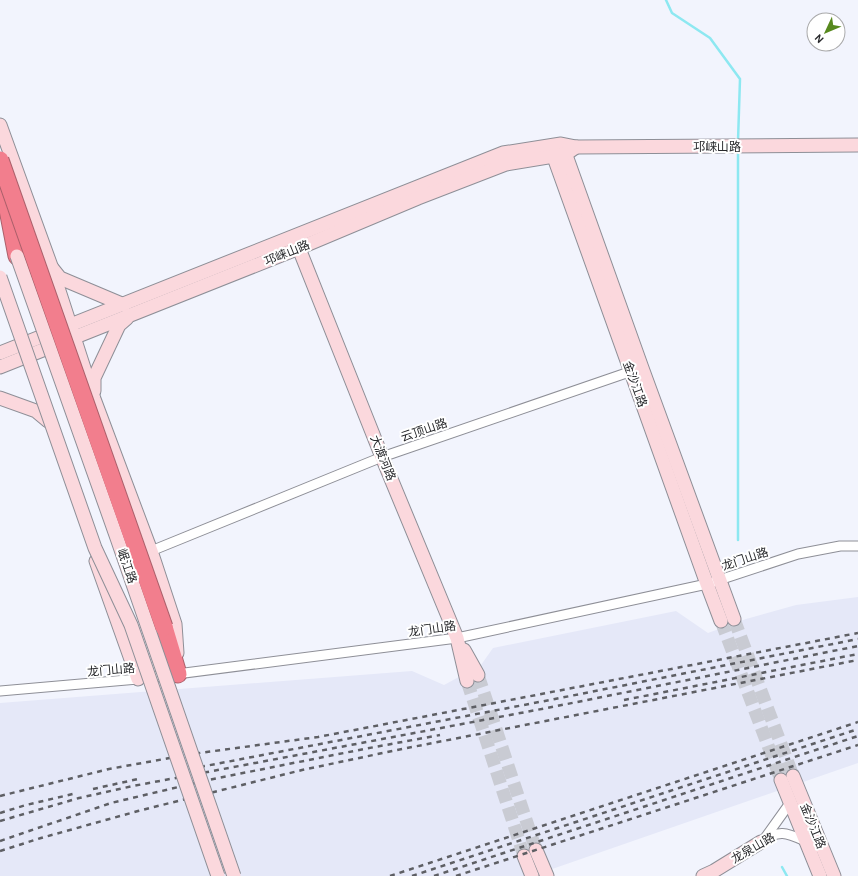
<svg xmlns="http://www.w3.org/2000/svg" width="858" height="876" font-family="Karla,'Noto Sans SC',sans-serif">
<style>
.built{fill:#e5e8f8}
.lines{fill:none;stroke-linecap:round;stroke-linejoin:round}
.stream{stroke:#8de8f1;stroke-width:2.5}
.secondary-tunnel{stroke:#c9cbd3;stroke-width:13;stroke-dasharray:13 6;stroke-linecap:butt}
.street-casing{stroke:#8e8f97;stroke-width:11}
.secondary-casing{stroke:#8e8f97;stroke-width:15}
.highway-casing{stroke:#ab606b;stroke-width:19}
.street{stroke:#fff;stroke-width:9}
.secondary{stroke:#fbd8dd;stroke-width:13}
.highway{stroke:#f27e8d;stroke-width:17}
.rail{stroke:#5e5f64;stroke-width:2.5;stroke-dasharray:5 5;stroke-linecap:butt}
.secondary-bridge-casing{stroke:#8e8f97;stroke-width:15;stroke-linecap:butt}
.highway-bridge-casing{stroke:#ab606b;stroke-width:19;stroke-linecap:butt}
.secondary-bridge{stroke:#fbd8dd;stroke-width:13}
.highway-bridge{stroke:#f27e8d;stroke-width:17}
.labels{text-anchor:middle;stroke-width:4;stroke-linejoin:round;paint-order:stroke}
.street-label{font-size:12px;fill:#27282b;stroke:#fff}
</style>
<rect width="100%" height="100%" fill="#f2f4fd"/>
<!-- built -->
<path class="built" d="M858 597V763L532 876H0V703L412 671 444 685 481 665 493 648 676 611 708 633 746 619 796 605Z"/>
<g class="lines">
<!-- stream -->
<g class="stream">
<path d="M666 0 672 13 710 38 740 79 738 141"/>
<path d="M738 540V150"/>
<path d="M782 867 787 876"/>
</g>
<!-- secondary-tunnel -->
<g class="secondary-tunnel">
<path d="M734 619 793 776"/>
<path d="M721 621 781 780"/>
<path d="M478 675 536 850"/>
<path d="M467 681 524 856"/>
</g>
<defs>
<g id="street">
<path d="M151 551 382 457 635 370"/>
<path d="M0 691 138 679 457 638 707 584 798 554 840 546H858"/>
<path d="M765 838 790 803"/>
<path d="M761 842C779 829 787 833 805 841"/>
</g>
<g id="secondary">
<path d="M0 125 51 266 94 399 151 551 175 624 177 653"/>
<path d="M563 147 642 368 734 619"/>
<path d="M551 149 707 584 721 621"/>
<path d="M296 241 382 457 457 638 467 681"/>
<path d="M52 268 60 278 124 305"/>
<path d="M0 353 503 153 561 144 576 147 858 145"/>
<path d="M0 367 299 248 418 198 506 164 566 154 576 147"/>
<path d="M94 391V378L119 325 127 318"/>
<path d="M0 398 36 411 48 421"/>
<path d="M96 561 138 679"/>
<path d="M464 650 478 675"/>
<path d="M793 776 834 876"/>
<path d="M781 780 820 876"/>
<path d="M536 850 547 876"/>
<path d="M524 856 532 876"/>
<path d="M703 876 714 871 761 842"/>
</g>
<g id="highway">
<path d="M3 184 17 256"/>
<path d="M164 627 178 674"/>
</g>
</defs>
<!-- street casing -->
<use href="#street" class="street-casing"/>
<!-- secondary casing -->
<use href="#secondary" class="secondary-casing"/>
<!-- highway casing -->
<use href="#highway" class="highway-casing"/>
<!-- street -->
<use href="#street" class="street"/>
<!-- secondary -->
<use href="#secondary" class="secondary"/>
<!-- highway -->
<use href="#highway" class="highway"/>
<!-- rail -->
<g class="rail">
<path d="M624 700 858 654"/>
<path d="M200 767 555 699 858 639"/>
<path d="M93 789 138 779"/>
<path d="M0 796 109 769 192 754 318 737 858 633"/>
<path d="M0 813 26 805 77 793"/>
<path d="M0 821 79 798 133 786 547 708 858 646"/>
<path d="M0 841 111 803 208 780 364 749 440 735"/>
<path d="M0 851 41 838 138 811 302 770 397 750 858 660"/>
<path d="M390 876 858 722"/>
<path d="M412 876 858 729"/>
<path d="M434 876 858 736"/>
<path d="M456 876 858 745"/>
</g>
<defs>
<g id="secondary-bridge">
<path d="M17 256 117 538 234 876"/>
<path d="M0 277 95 548 131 625 218 876"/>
</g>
<path id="highway-bridge" d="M0 160 164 627"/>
</defs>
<!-- secondary-bridge casing -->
<use href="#secondary-bridge" class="secondary-bridge-casing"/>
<!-- highway-bridge casing -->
<use href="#highway-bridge" class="highway-bridge-casing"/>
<!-- secondary-bridge -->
<use href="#secondary-bridge" class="secondary-bridge"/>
<!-- highway-bridge -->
<use href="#highway-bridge" class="highway-bridge"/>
</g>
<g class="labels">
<!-- street labels -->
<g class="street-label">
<text x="717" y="151">邛崃山路</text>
<text transform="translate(287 253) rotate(-22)" y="4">邛崃山路</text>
<text transform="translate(635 384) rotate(70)" y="4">金沙江路</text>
<text transform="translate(424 430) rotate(-19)" y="4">云顶山路</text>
<text transform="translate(383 458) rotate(68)" y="4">大渡河路</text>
<text transform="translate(745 559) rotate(-18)" y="4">龙门山路</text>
<text transform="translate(127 566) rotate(71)" y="4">岷江路</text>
<text transform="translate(432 629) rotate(-8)" y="4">龙门山路</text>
<text transform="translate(111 670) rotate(-5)" y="4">龙门山路</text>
<text transform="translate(813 826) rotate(68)" y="4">金沙江路</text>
<text transform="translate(753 848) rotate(-30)" y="4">龙泉山路</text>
</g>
</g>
<!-- north arrow -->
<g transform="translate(826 32) rotate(226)"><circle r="19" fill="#ffffff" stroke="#a9a9aa"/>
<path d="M0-3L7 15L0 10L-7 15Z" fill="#57891e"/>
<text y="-6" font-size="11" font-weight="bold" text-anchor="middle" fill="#27282b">N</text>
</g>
</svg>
